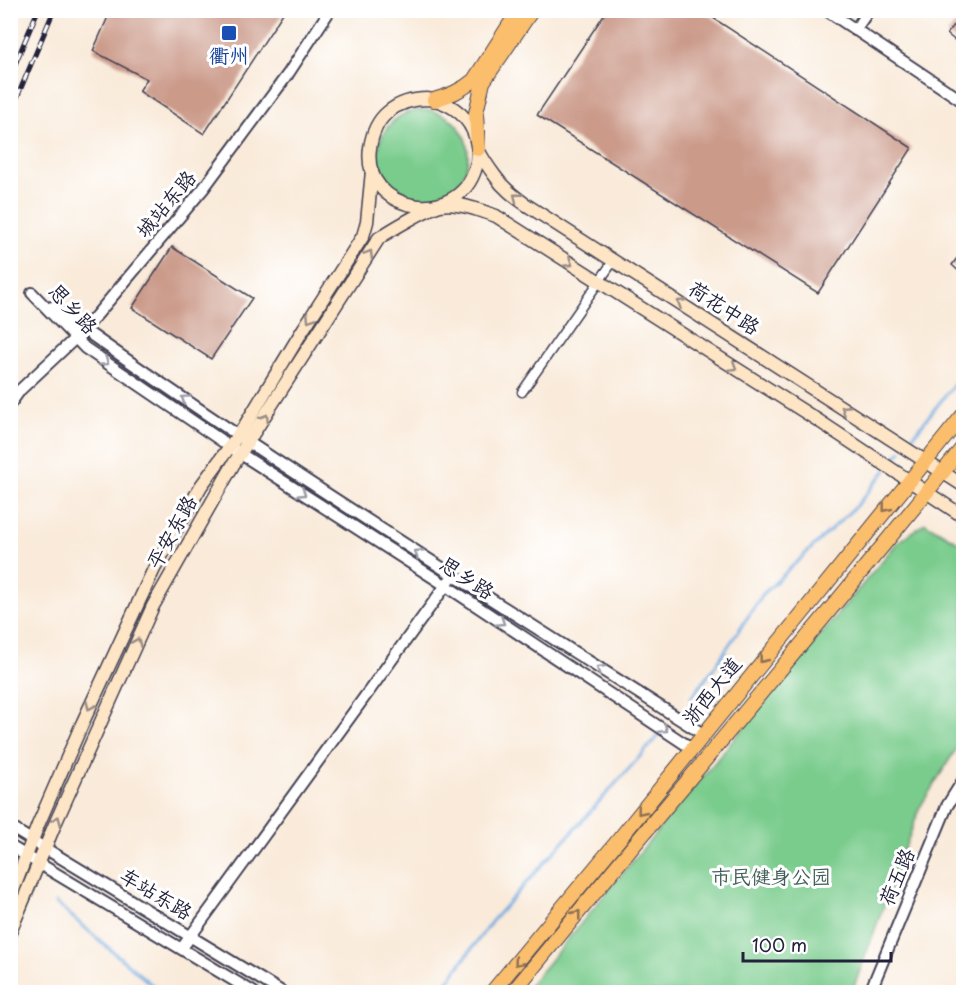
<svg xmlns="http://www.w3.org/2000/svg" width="974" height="1003" font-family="'Playpen Sans','LXGW WenKai TC',sans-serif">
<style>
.green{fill:#7acc8d;stroke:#4e7764;stroke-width:1.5}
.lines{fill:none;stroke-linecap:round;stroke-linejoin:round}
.stream{stroke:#71abe1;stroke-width:3}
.building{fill:#cb9a89}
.minor-casing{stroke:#424053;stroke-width:11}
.tertiary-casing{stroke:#424053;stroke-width:14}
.secondary-casing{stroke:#424053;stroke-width:15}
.primary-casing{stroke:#424053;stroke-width:16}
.trunk-casing{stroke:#424053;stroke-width:16}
.minor{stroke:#fff;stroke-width:8}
.tertiary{stroke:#fff;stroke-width:10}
.secondary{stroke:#fde5c5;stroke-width:12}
.primary{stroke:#fabe6d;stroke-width:14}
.trunk{stroke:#fabe6d;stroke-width:14}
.rail-casing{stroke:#22223b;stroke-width:5}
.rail{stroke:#fff;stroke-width:3;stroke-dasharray:9;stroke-linecap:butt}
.oneway{stroke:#9a8d87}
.oneway2{stroke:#9c9ca7}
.oneway3{stroke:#8e7054}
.transit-dot{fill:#1a4fb4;stroke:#fff;stroke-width:2}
.labels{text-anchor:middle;stroke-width:6;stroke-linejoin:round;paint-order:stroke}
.transit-label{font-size:20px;fill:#164399;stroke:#fff}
.street-label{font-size:20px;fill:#22223b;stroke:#fff}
.park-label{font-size:20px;fill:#415e58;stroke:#fff}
</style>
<rect width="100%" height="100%" fill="#fff"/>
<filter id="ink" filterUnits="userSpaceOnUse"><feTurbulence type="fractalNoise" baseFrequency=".0167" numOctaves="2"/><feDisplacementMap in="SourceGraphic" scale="12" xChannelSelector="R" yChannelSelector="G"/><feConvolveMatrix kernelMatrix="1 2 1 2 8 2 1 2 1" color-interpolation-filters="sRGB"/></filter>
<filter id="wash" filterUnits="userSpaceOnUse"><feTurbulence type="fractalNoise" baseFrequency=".008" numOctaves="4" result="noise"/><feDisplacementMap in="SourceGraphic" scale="24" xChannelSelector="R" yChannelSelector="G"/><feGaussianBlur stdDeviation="1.35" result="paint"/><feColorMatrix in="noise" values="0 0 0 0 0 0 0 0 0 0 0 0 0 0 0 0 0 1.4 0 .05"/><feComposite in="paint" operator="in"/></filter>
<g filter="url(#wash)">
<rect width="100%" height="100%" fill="#f9ead9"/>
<!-- green -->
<g class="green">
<circle cx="423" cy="155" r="45"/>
<path d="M925 523 963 545V740L953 754 920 807 852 992H524L896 544Z"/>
</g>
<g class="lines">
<!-- stream -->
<g class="stream">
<path d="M905 446 964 372"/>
<path d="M890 464 901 451"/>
<path d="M691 698 713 669 763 594 858 504 886 470"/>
<path d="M56 903 160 992"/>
<path d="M440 992 492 921 661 733"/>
</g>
</g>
<g id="blocks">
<!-- building -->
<g class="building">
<path d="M111 10H285L204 134 139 91 147 79 93 51Z"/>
<path d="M607 10H701L912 148 818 293 537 115Z"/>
<path d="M963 14V47L947 34Z"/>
<path d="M172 247 252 298 211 359 132 308Z"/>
<path d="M963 250V275L952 265Z"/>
</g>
</g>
</g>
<g filter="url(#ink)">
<use href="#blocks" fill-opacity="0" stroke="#424053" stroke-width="1.5"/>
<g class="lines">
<defs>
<path id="minor" d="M522 392 614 260"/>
<g id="tertiary">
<path d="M826 10 964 102"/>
<path d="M855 30 869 10"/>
<path d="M32 293 85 348 241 454 445 585 691 748"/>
<path d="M52 307C263 458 484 594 703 734"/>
<path d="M10 404 20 390 84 330 203 189 288 74 330 10"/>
<path d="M10 827 282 992"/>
<path d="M10 846 253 992"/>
<path d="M182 948 449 581"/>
<path d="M870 992 947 806 964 779"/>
</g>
<g id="secondary">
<path d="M478 149C477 155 478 162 476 167 458 230 361 212 370 148 372 134 377 121 388 112 399 103 413 99 427 99 446 100 465 113 473 131 476 137 476 143 478 149 482 158 489 168 495 176 503 188 514 196 525 204L964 486"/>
<path d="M10 898 38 825 82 724 154 569 201 486 244 427 304 328 363 236 367 222 372 171"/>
<path d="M10 932 55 824 153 606 233 465 379 238C391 230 428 208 441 205 456 201 482 211 496 216L819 421 964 517"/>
</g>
<g id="primary">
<path d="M434 100C450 95 461 91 474 80L519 10"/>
<path d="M478 149 476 113 483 82 532 10"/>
</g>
<g id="trunk">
<path d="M492 992 616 843 964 414"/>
<path d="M513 992C662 809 816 630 964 446"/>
</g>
</defs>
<!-- minor casing -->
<use href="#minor" class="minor-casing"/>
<!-- tertiary casing -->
<use href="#tertiary" class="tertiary-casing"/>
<!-- secondary casing -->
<use href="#secondary" class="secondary-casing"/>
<!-- primary casing -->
<use href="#primary" class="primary-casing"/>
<!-- trunk casing -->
<use href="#trunk" class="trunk-casing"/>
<!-- minor -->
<use href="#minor" class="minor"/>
<!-- tertiary -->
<use href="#tertiary" class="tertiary"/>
<!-- secondary -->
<use href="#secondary" class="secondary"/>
<!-- primary -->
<use href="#primary" class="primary"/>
<!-- trunk -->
<use href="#trunk" class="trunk"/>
<defs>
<g id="rail">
<path d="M10 76 38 10"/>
<path d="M10 114 54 10"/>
</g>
</defs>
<!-- rail casing -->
<use href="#rail" class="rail-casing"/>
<!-- rail -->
<use href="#rail" class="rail"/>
</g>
<!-- one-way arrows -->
<defs><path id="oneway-chevron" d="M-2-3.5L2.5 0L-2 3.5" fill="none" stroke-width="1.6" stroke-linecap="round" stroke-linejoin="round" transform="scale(1.5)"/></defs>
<g class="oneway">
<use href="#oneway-chevron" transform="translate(517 197) rotate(-142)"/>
<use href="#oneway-chevron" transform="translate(369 254) rotate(-58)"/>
<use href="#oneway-chevron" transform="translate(569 263) rotate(33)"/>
<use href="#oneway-chevron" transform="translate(681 303) rotate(-148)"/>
<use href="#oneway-chevron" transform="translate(310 318) rotate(123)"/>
<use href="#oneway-chevron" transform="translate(733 367) rotate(32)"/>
<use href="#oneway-chevron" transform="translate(845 409) rotate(-147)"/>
<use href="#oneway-chevron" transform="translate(265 418) rotate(-58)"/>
<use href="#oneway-chevron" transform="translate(137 642) rotate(-66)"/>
<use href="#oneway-chevron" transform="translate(90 706) rotate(114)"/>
<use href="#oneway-chevron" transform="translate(57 820) rotate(-67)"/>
</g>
<g class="oneway2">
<use href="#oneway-chevron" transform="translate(105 362) rotate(34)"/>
<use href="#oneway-chevron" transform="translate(185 399) rotate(-146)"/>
<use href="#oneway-chevron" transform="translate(302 493) rotate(33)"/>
<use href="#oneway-chevron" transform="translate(418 553) rotate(-147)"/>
<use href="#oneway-chevron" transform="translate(501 622) rotate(33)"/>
<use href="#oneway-chevron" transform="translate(600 669) rotate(-148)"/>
<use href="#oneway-chevron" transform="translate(664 729) rotate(35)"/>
</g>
<g class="oneway3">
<use href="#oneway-chevron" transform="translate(886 508) rotate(129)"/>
<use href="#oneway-chevron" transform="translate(763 659) rotate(129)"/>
<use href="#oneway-chevron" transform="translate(641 811) rotate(129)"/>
<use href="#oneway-chevron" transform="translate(577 914) rotate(-51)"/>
<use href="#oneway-chevron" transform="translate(518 962) rotate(130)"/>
</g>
</g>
<!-- markers -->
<rect class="transit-dot" x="221" y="25" width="16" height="16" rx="3"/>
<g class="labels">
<!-- transit labels -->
<g class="transit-label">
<text x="229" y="63">衢州</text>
</g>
<!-- street labels -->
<g class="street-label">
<text transform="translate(166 204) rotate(-50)" y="7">城站东路</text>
<text transform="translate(724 308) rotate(33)" y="7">荷花中路</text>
<text transform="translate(73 309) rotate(47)" y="7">思乡路</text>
<text transform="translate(172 532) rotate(-61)" y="7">平安东路</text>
<text transform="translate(467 578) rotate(33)" y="7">思乡路</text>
<text transform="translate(712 691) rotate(-51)" y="7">浙西大道</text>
<text transform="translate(897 877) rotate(-67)" y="7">荷五路</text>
<text transform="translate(156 894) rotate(31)" y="7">车站东路</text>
</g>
<!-- park labels -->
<g class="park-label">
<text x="771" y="884">市民健身公园</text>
</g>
</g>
<!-- margin -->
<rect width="974" height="1003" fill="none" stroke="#fff" stroke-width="36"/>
<!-- scale -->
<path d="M743 952v9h148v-9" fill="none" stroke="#22223b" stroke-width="3"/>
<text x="752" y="952" font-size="18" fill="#22223b" stroke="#ffffff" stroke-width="4.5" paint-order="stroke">100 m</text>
</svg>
